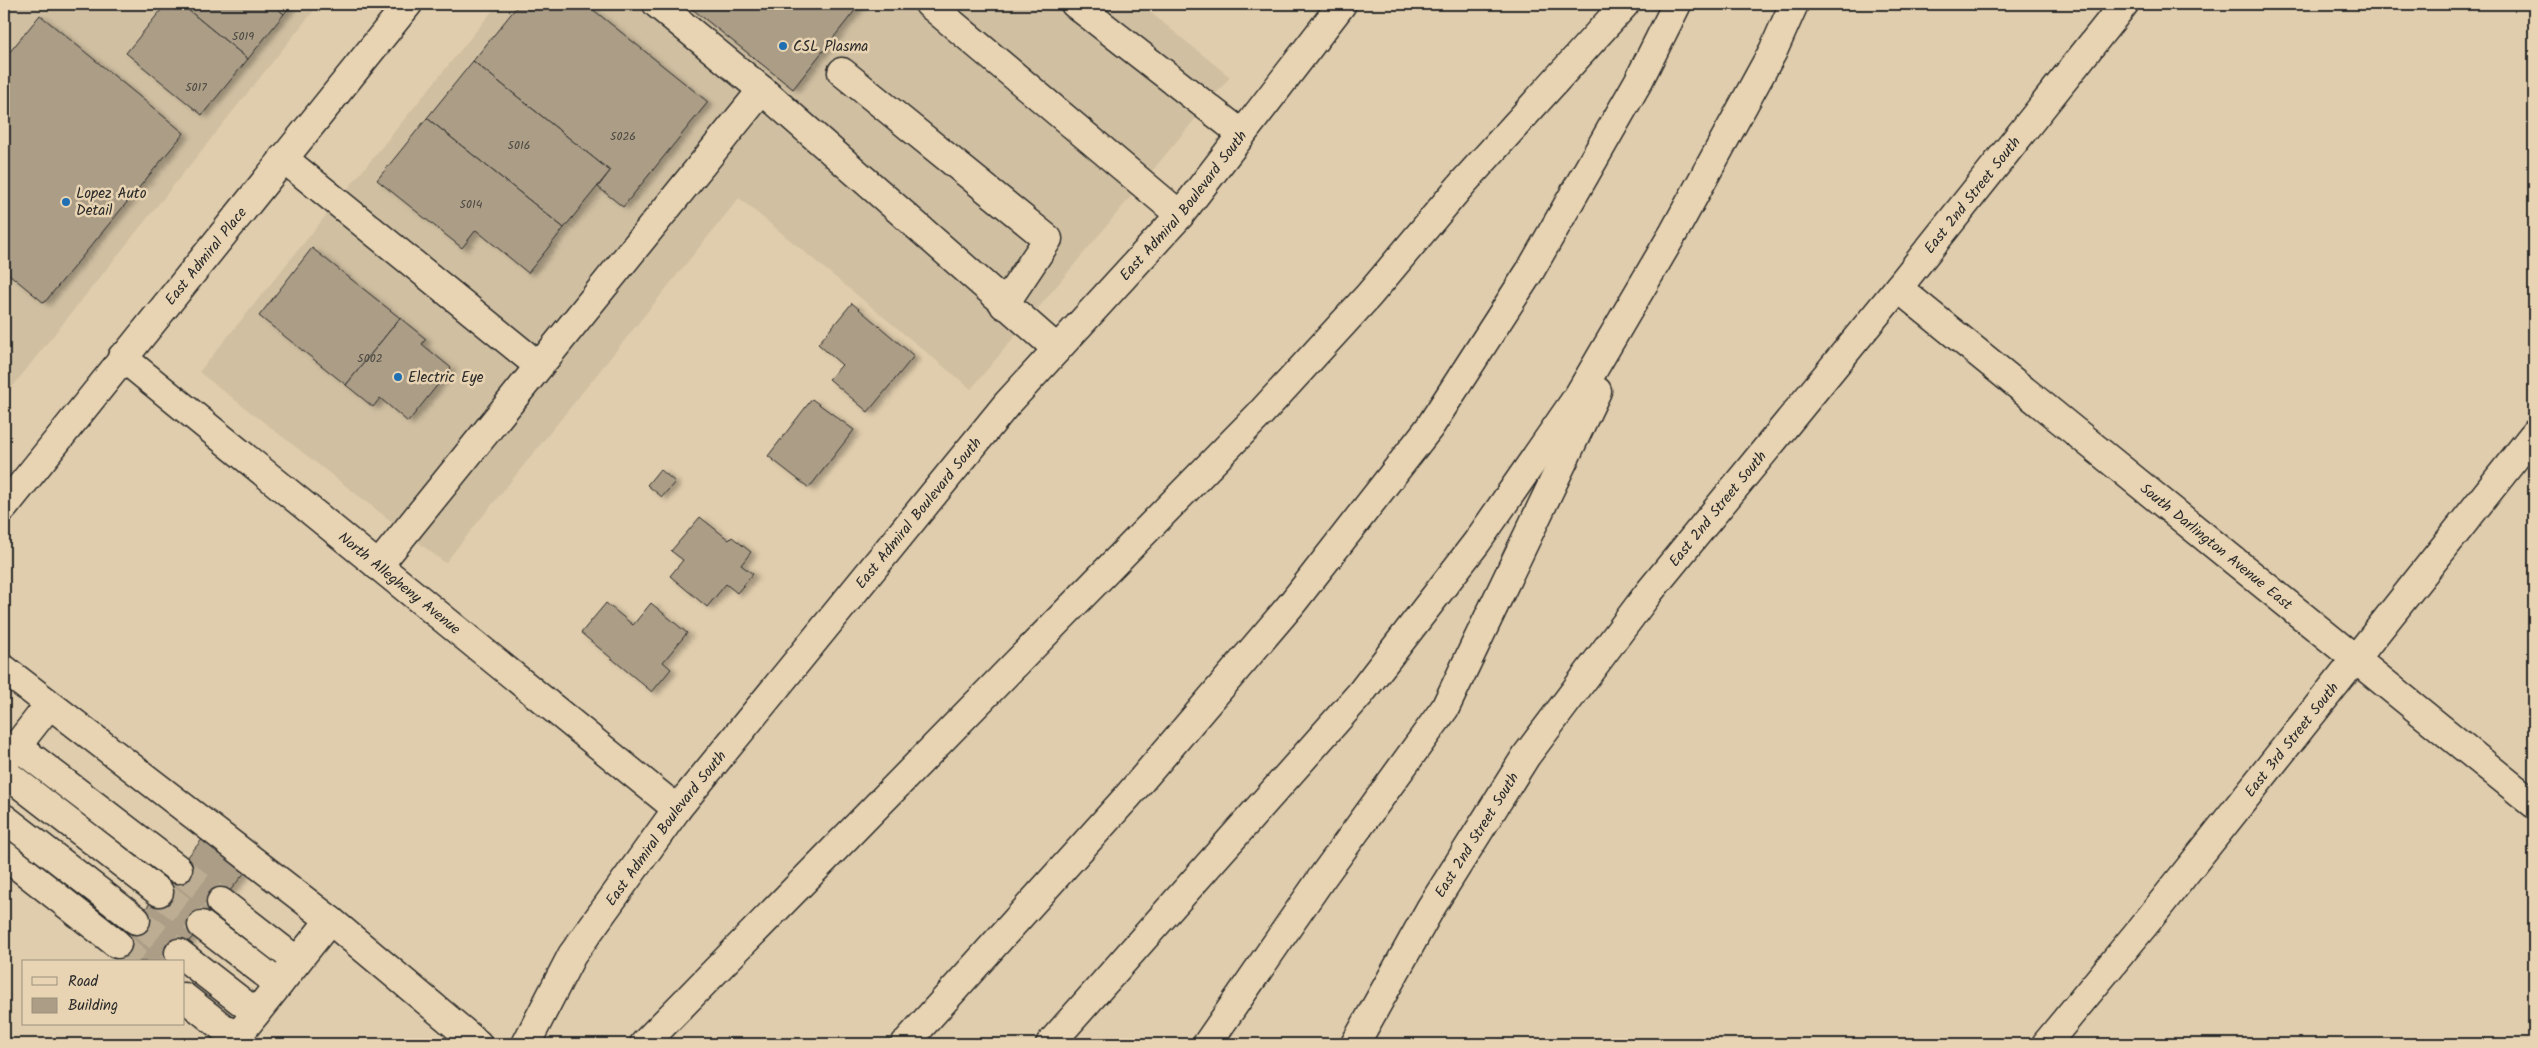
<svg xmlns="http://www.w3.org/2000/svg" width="2538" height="1048" font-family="Kalam,sans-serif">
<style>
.built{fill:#d0bfa1}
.building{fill:#ab9d86;stroke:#2b2b2b;filter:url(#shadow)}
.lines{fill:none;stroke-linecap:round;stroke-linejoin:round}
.minor-tunnel{stroke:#bcad93;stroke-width:28;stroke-dasharray:28 14;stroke-linecap:butt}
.minor-casing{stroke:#2b2b2b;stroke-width:31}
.major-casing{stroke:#2b2b2b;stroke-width:31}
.highway-casing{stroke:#2b2b2b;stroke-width:31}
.minor{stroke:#e8d4b2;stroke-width:28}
.major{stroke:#e8d4b2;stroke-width:28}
.highway{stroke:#e8d4b2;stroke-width:28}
.poi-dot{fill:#1f6fb2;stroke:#e8d4b2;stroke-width:2}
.labels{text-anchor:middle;stroke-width:5;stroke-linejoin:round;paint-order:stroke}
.number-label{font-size:12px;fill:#4b4842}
.poi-label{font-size:15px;fill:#2b2b2b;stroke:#e8d4b2;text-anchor:start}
.street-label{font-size:15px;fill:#2b2b2b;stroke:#e8d4b2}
</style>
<defs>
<filter id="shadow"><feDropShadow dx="5.5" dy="3" stdDeviation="2.5" flood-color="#0004"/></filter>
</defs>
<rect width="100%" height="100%" fill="#e0cdad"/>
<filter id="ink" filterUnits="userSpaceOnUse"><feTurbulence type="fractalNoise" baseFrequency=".02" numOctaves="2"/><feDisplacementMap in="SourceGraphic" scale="10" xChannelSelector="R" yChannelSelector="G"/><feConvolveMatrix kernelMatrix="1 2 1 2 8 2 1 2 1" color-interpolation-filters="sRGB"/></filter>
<g filter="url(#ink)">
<!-- built -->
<g class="built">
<path d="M4 4H319L4 397Z"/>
<path d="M498 4H1140L1230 77 971 389 739 198 445 563 199 372Z"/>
</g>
<!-- building -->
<g class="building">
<path d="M166 4H181L248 59 202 115 126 53Z"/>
<path d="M181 4H272L284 14 248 59Z"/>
<path d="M272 4H292L284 14Z"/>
<path d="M519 4H586L708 102 623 207 598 187 610 171 473 61Z"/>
<path d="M686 4H860L793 89Z"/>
<path d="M40 15 184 133 44 303 4 270V59Z"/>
<path d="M473 61 610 171 564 228 427 118Z"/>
<path d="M427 118 564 228 528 273 476 230 462 248 377 180Z"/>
<path d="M312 248 400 318 346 385 259 316Z"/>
<path d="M852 303 914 356 868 412 829 379 842 365 818 344Z"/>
<path d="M400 318 426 339 422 344 451 368 408 422 380 398 373 407 346 385Z"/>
<path d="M812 399 854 430 809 488 768 456Z"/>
<path d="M660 469 675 482 662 497 647 485Z"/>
<path d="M700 517 729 540 732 537 751 552 741 565 753 574 737 593 726 584 707 607 670 576 683 560 671 551Z"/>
<path d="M606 603 633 625 651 603 687 633 663 662 671 669 652 692 581 633Z"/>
<path d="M204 837 246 871 172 962H124L111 951Z"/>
</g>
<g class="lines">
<!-- minor-tunnel -->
<g class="minor-tunnel">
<path d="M178 869 221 902"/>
<path d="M159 892 202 925"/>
<path d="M136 920 179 953"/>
<path d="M117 944 139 962"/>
</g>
<defs>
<g id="minor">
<path d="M657 4 762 90 1057 349"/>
<path d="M929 4 1180 215"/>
<path d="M1075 4 1242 134"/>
<path d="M842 72 1048 239 1004 305"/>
<path d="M283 158 539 366"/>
<path id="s1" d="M1898 288 2534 804"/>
<path id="s2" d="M122 357 677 809"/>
<path d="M378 566 762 90"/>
<path d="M4 669 330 920 478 1044"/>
<path d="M17 746 178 869"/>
<path d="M5 761 49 705"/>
<path d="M4 772 159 892"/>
<path d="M4 818 136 920"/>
<path d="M4 855 117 944"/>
<path d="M221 902 297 961"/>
<path d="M202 925 279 984"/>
<path d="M179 953 256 1013"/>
<path d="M184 997 236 1038 330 920"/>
<path id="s3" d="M526 1044 572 955 677 809 1006 405 1180 215 1342 4"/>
<path id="s4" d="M1355 1044 1430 909 1526 756 1650 591 1898 288 2124 4"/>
<path id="s5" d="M2046 1044 2145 924 2534 434"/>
</g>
<g id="major">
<path id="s6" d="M4 507 408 4"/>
</g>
<g id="highway">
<path d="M644 1044 1260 414 1369 295 1463 183 1625 4"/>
<path d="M905 1044 1128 796 1290 606 1429 428 1530 271 1638 82 1677 4"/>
<path d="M1050 1044 1360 694 1477 542 1578 396 1674 232 1773 51 1794 4"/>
<path d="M1207 1044 1321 879 1445 708 1597 391"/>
</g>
</defs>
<!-- minor casing -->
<use href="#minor" class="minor-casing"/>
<!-- major casing -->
<use href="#major" class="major-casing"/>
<!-- highway casing -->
<use href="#highway" class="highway-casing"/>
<!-- minor -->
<use href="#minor" class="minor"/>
<!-- major -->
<use href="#major" class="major"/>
<!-- highway -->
<use href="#highway" class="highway"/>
</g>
</g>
<!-- markers -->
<g class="poi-dot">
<circle cx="783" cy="46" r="5"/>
<circle cx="66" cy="202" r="5"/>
<circle cx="398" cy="377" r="5"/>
</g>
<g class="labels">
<!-- number labels -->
<g class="number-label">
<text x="243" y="40">5019</text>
<text x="196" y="91">5017</text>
<text x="623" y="140">5026</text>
<text x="519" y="149">5016</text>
<text x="471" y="208">5014</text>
<text x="370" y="362">5002</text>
</g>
<!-- poi labels -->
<g class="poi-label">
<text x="793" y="51">CSL Plasma</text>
<text x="76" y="198">Lopez Auto<tspan x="76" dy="17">Detail</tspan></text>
<text x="408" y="382">Electric Eye</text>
</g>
<!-- street labels -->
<g class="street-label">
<text dy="5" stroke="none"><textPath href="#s4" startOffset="1052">East 2nd Street South</textPath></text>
<text dy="5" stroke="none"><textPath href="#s3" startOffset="1068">East Admiral Boulevard South</textPath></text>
<text dy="5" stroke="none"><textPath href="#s6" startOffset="322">East Admiral Place</textPath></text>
<text dy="5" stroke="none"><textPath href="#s4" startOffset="648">East 2nd Street South</textPath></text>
<text dy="5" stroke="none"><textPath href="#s3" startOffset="662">East Admiral Boulevard South</textPath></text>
<text dy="5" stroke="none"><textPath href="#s1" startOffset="410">South Darlington Avenue East</textPath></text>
<text dy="5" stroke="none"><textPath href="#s2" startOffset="358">North Allegheny Avenue</textPath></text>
<text dy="5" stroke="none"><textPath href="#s5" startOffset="391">East 3rd Street South</textPath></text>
<text dy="5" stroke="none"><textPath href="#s3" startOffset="258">East Admiral Boulevard South</textPath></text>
<text dy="5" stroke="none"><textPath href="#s4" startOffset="242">East 2nd Street South</textPath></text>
</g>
</g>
<!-- margin -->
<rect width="2538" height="1048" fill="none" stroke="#e8d4b2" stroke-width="20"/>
<rect x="10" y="10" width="2518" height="1028" fill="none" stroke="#2b2b2b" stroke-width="2" filter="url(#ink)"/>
<!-- legend -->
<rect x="22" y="960" width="162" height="65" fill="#e8d4b2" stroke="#9c907c"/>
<rect x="32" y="977" width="25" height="8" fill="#e8d4b2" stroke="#9c907c"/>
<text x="68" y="986" font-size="15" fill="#2b2b2b">Road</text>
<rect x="32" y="998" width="25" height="15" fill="#ab9d86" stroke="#9c907c"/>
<text x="68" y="1010" font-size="15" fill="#2b2b2b">Building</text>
</svg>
